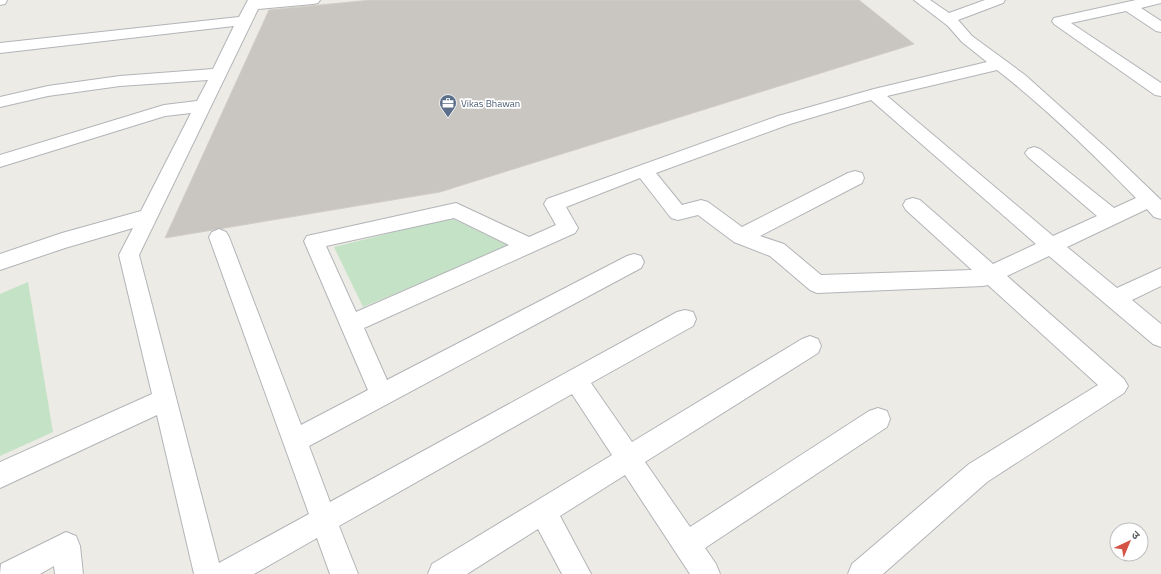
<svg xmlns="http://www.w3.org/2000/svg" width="1161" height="574" font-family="'Titillium Web','Noto Sans Devanagari',sans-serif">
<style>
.green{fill:#c4e2c5}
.building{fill:#c9c6c1;stroke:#d1cdc4}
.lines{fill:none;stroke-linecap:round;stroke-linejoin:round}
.minor-casing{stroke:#b2b4b8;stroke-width:2}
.minor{fill:#fff;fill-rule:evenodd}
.labels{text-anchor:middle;stroke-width:3.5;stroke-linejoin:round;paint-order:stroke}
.far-service-label{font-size:10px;fill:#4e5e75;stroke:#fff;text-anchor:start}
</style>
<rect width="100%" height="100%" fill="#edebe5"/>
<!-- green -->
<g class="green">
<path d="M451 218 509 246 363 307 334 247Z"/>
<path d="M28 282 53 432 0 456V294Z"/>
</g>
<!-- building -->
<path class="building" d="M371 0H859L914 44 440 192 165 238 269 10Z"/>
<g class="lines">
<defs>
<g id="minor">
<path d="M0 0H7L5 4 0 5Z"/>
<path d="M248 0H320L318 3 313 4 258 9 139 255 219 563 309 514 209 237 212 232 219 229 226 232 229 237 301 425 368 390 304 241 307 236 456 203 529 237 556 225 544 204 547 199 778 116 874 89 987 62 962 42 948 26 914 0H930L949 13 985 0H1005L1003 3 958 20 972 36 1025 75 1112 153 1161 200V219L1154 217 1147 209 1067 247 1117 288 1161 268V286L1132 300 1161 324V347L1153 344 1049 256 1007 276 1124 379 1128 386 1124 393 987 482 883 574H848L852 564 969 464 1098 385 988 285 983 286 817 293 810 290 770 256 734 242 698 215 678 220 671 218 640 178 566 207 578 228 575 233 364 328 387 380 627 256 634 254 641 256 644 262 641 268 309 446 330 502 677 312 685 310 693 312 696 319 693 326 591 383 632 442 802 339 810 336 818 339 821 346 818 353 645 462 690 527 869 411 878 408 887 411 890 419 887 427 705 548 716 564 720 574H690L625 475 560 516 591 574H562L538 529 467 574H428L432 564 612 455 572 394 339 526 358 574H330L317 538 254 574H194L157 415 0 488V462L152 394 119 255 133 228 65 248 0 270V254L62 233 141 211 191 113 165 116 0 167V155L164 105 197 101 208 80 120 86 48 96 0 107V97L48 86 120 76 213 69 234 26 0 53V43L239 17ZM997 70C1046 108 1092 153 1136 198L1114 208 1040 149 1034 147 1028 149 1025 153 1028 157 1097 216 1053 236 887 96ZM871 100 1036 244 993 264 920 200 913 198 906 200 903 205 906 210 972 270 821 275 784 244 760 236 862 183 864 178 862 173 855 171 848 173 742 227 708 202 701 200 682 205 656 173 790 124ZM454 218 509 245 356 312 326 246Z"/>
<path d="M1136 0H1161V3L1141 8 1161 21V32L1156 31 1126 11 1071 23 1161 83V96L1155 95 1054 24 1052 21 1054 18Z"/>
<path d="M66 532 76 536 80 546 83 574H55L54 566 40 574H0L1 564Z"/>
</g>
</defs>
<!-- minor casing -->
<use href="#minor" class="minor-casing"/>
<!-- minor -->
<use href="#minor" class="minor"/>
</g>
<!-- icons -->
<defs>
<symbol id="office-pin" viewBox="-11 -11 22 30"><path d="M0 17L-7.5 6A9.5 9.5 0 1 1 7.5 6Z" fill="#5c6f8a" stroke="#fff"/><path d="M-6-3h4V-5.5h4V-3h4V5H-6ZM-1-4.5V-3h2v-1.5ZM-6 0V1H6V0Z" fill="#fff"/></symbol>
</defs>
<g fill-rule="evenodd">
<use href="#office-pin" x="438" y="93" width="20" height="27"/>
</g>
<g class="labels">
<!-- far-service labels -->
<g class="far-service-label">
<text x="461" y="107">Vikas Bhawan</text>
</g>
</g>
<!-- north arrow -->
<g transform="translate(1129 542) rotate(44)"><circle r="19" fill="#ffffff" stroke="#bebfc1"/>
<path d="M0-3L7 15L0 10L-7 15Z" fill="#d45344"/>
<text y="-6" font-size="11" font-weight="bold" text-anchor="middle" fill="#5c5f63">उ</text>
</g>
</svg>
